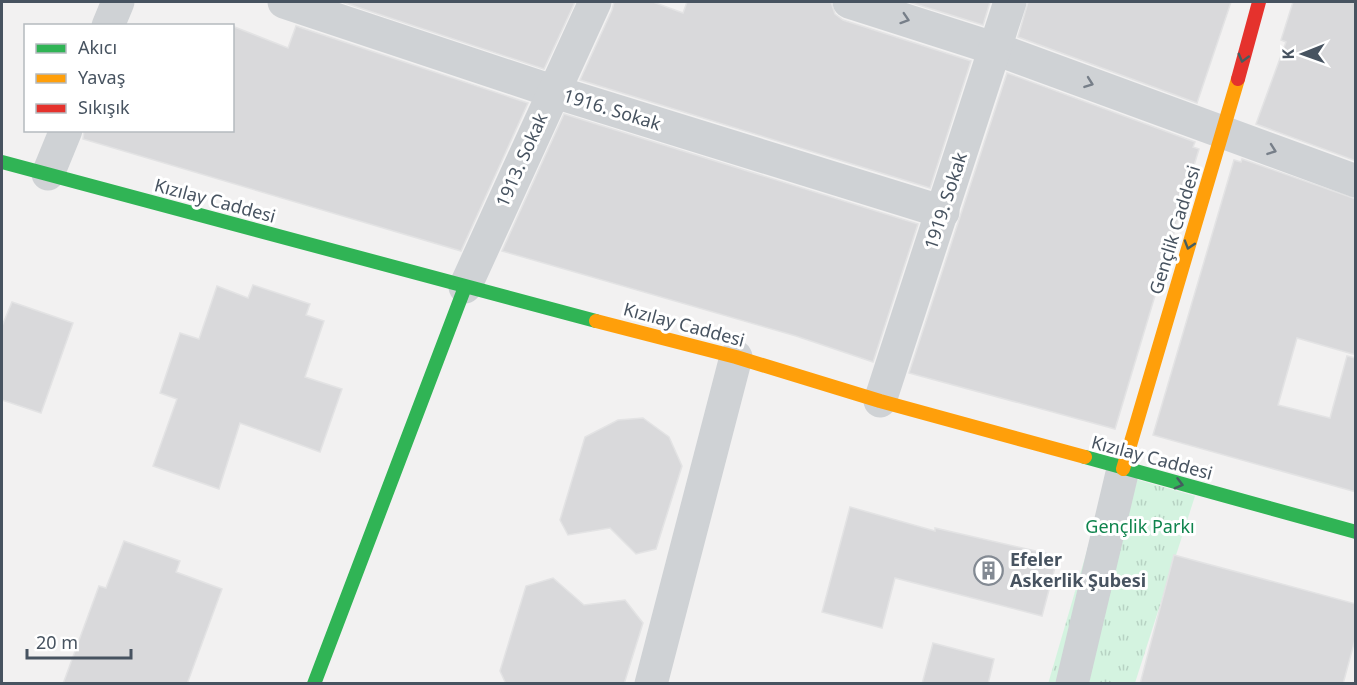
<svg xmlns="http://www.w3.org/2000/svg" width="1357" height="685" font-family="'Noto Sans',sans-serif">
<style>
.grass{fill:url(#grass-tufts)}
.building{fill:#d9d9db;stroke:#e3e3e4;stroke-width:1.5}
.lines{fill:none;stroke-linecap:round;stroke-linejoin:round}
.street{stroke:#cfd2d5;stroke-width:33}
.fast{stroke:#30b455;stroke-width:14}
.slow{stroke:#ff9f0a;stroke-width:14}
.jam{stroke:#e5322d;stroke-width:14}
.oneway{stroke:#777f89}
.oneway2{stroke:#455d5f}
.labels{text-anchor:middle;stroke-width:6;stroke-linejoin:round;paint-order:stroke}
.street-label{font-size:18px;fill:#475360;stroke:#fff}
.park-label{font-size:18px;fill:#0f844d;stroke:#fff}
.poi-label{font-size:18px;font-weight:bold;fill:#475360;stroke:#fff;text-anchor:start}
</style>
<defs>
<pattern id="grass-tufts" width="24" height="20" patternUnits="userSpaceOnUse" patternTransform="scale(1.5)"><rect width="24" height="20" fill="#d4f3e0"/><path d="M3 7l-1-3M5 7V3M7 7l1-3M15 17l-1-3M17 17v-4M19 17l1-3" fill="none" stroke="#b7d2c3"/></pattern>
</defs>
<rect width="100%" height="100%" fill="#f2f1f1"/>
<!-- grass -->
<path class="grass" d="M1110 472 1195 496 1135 683 1048 684Z"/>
<!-- building -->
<g class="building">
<path d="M342 2H575L544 69Z"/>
<path d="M614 2H653L683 13 687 2H831L835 14 843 20 971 61 930 188 580 80 612 10Z"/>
<path d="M909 2H990L983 25Z"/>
<path d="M1028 2H1231L1197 103 1018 37Z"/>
<path d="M1293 2H1356V161L1256 124 1286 42 1281 40Z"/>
<path d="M232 26 288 48 296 26 528 103 461 251 83 139 84 130H232Z"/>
<path d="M1007 73 1195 142 1193 147 1199 149 1115 429 909 373Z"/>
<path d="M564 114 918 224 873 362 796 336 502 251Z"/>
<path d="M1242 159 1356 199V355L1297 338 1278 405 1330 418 1347 356 1356 358V492L1153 435 1234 160 1241 162Z"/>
<path d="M253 285 310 304 306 315 324 321 305 377 342 389 320 452 240 423 219 489 153 466 177 399 160 393 180 333 199 339 217 286 248 298Z"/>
<path d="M12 302 73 323 41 413 2 400V326Z"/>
<path d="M643 418 669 437 682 466 656 549 636 554 610 528 568 535 560 520 585 437 618 420Z"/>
<path d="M850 507 935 531V528L1058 556 1042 616 895 578 882 628 822 612Z"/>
<path d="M124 541 180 561 176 572 222 589 187 684H63L99 586 106 588Z"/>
<path d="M1174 555 1356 604V636L1343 684H1140Z"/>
<path d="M553 578 584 605 625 600 643 623 624 684H506L500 671 526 586Z"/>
<path d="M933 643 994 659 988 684H922Z"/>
</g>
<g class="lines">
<!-- street -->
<g class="street">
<path d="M284 2 552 91 943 212"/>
<path d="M849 2 996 49 1356 181"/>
<path d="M108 26 118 2"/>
<path d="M48 174 66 130"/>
<path d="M465 287 595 2"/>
<path d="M880 401 1010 2"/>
<path d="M651 684 736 357"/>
<path d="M1072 684 1123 469"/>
</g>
<!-- fast -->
<g class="fast">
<path d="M2 162 596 321"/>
<path d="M1085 457 1356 532"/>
<path d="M314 684 465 287"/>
</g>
<!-- slow -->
<g class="slow">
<path d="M596 321 736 357 880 401 1085 457"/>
<path d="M1123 469 1238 79"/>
</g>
<!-- jam -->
<path class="jam" d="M1238 79 1259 2"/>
</g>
<!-- one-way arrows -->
<defs><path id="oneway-chevron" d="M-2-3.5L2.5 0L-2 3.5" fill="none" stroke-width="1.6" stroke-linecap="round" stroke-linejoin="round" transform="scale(1.5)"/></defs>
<g class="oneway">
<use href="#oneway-chevron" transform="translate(905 19) rotate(18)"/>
<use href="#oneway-chevron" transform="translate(1089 83) rotate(20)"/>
<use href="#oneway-chevron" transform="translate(1272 150) rotate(20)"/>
</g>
<g class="oneway2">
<use href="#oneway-chevron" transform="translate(1243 58) rotate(105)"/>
<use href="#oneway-chevron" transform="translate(1189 245) rotate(107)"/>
<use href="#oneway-chevron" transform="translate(1179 484) rotate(15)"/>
</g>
<!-- icons -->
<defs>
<symbol id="building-ring" viewBox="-11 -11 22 22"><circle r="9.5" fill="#fff" stroke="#838a93" stroke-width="1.5"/><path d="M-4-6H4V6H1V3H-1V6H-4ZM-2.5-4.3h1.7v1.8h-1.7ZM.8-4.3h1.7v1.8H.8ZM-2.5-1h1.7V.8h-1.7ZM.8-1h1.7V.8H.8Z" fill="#838a93"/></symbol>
</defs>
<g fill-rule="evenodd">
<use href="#building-ring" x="972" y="554" width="33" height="33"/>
</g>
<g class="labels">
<!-- street labels -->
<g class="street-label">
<text transform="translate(612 110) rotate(17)" y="6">1916. Sokak</text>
<text transform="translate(522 160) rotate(-66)" y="6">1913. Sokak</text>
<text transform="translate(215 201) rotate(15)" y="6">Kızılay Caddesi</text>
<text transform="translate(946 201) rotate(-72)" y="6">1919. Sokak</text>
<text transform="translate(1175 230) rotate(-73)" y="6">Gençlik Caddesi</text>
<text transform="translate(684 325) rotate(15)" y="6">Kızılay Caddesi</text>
<text transform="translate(1152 458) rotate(15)" y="6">Kızılay Caddesi</text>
</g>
<!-- park labels -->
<g class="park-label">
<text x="1140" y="533">Gençlik Parkı</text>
</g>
<!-- poi labels -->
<g class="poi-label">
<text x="1010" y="566">Efeler<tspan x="1010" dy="21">Askerlik Şubesi</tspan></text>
</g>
</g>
<!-- border -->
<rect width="1357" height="685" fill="none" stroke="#475360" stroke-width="6"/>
<!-- legend -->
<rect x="24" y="24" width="210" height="108" fill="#ffffff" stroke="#b5babf" stroke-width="1.5"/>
<rect x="36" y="44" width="30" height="9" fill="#30b455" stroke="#b5babf" stroke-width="1.5"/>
<text x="78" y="54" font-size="18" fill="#475360">Akıcı</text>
<rect x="36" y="74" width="30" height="9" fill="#ff9f0a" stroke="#b5babf" stroke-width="1.5"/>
<text x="78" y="84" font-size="18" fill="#475360">Yavaş</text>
<rect x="36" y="104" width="30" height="9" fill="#e5322d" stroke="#b5babf" stroke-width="1.5"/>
<text x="78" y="114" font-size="18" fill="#475360">Sıkışık</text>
<!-- north arrow -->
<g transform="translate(1303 54) rotate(269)" stroke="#ffffff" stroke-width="4.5" paint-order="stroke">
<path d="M0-4.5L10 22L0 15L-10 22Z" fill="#475360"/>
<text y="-9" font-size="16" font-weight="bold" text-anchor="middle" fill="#475360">K</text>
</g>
<!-- scale -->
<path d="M27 649v9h104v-9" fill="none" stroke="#475360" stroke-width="3"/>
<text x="36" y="649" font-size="18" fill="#475360" stroke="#ffffff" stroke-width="4.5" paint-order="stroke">20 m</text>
</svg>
